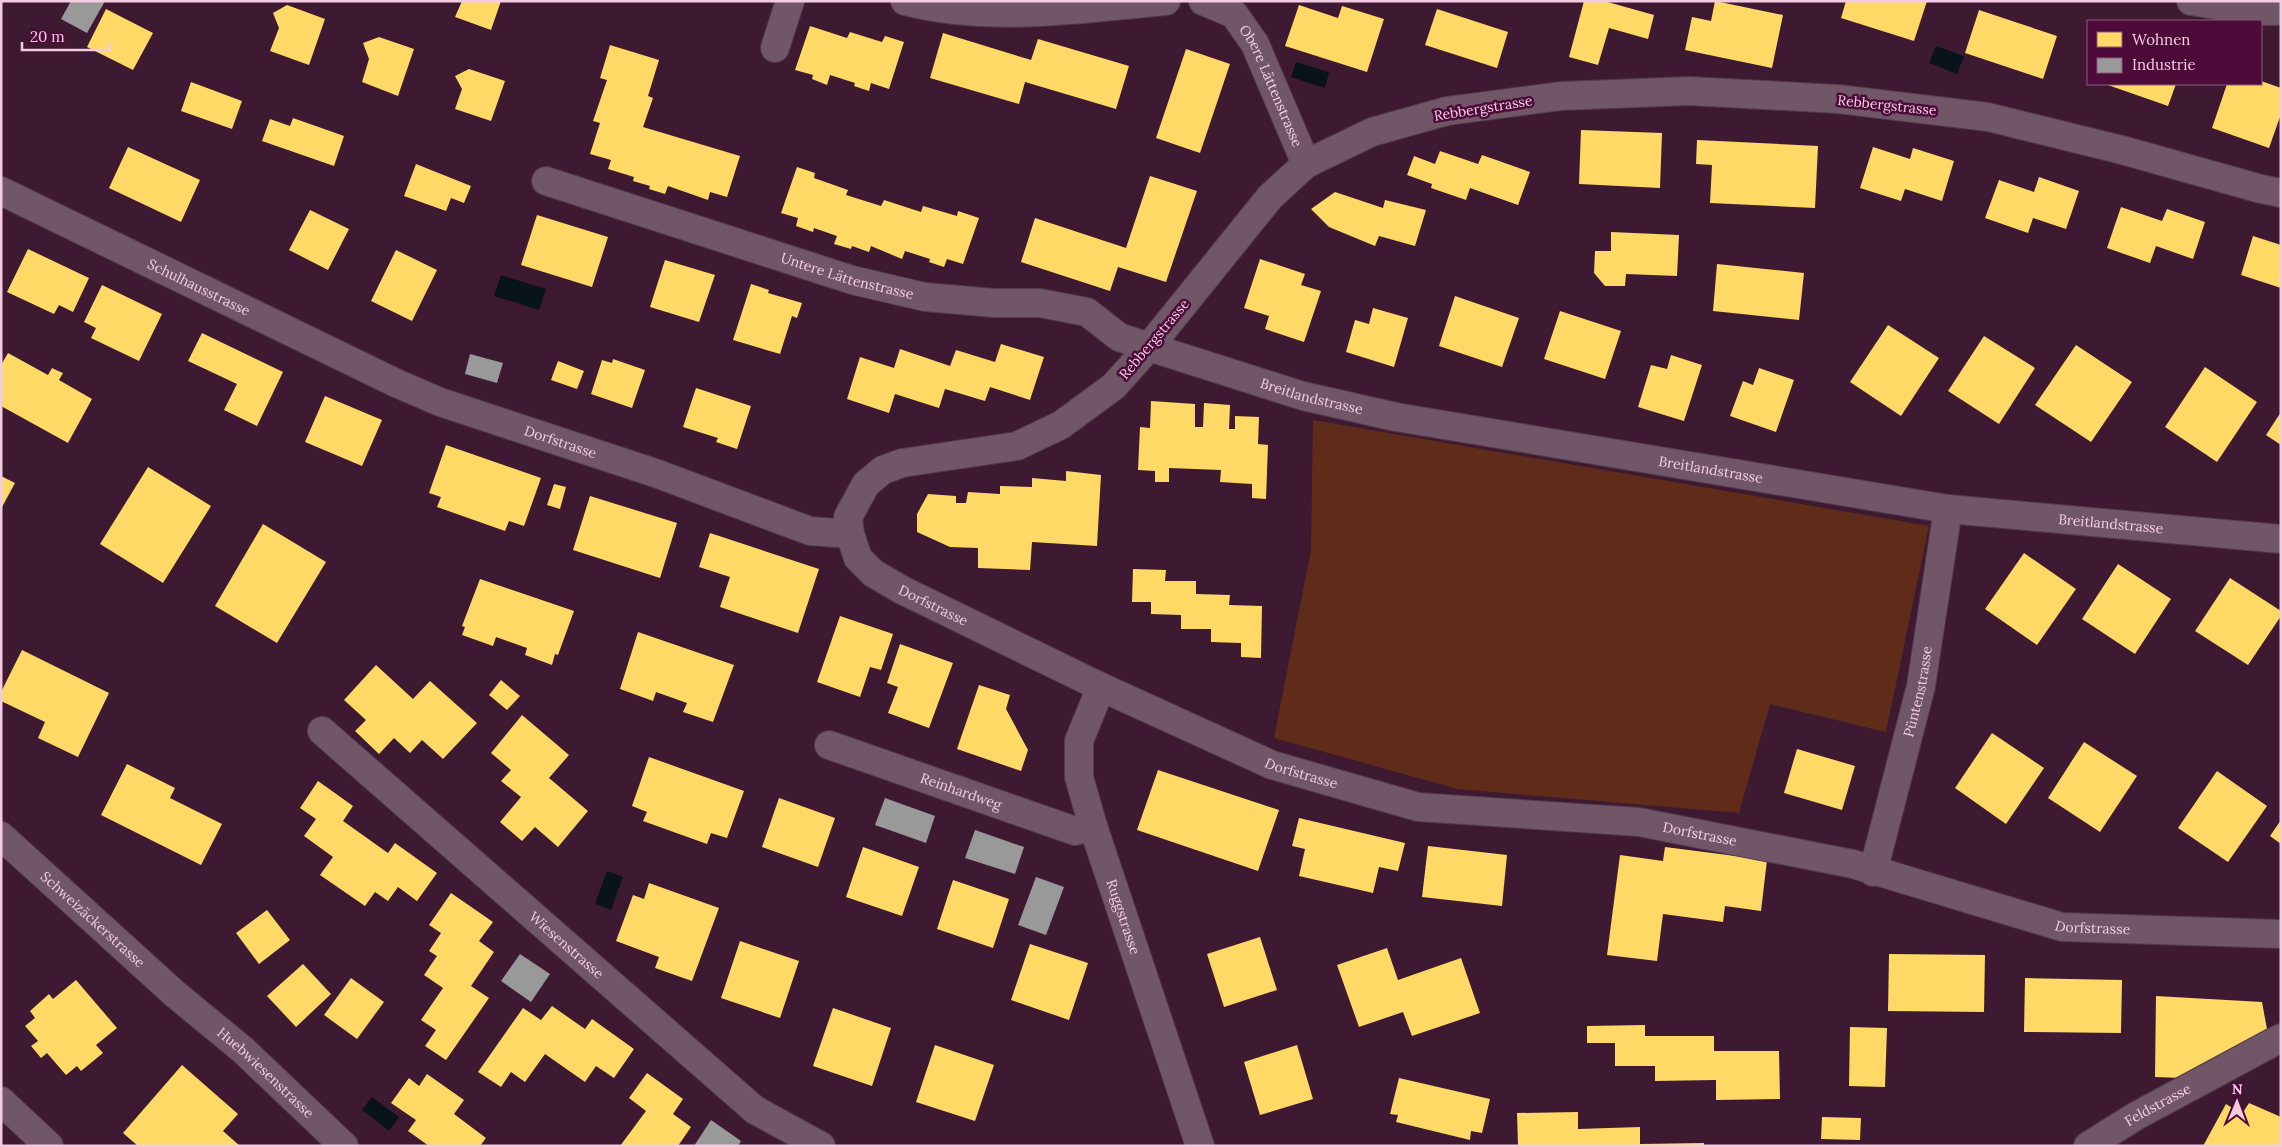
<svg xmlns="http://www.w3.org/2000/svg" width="2282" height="1147" font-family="Lora,serif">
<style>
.green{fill:#602c1a}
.water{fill:#09131a}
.homes{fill:#ffd966}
.industry{fill:#999}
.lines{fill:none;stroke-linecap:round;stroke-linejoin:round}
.street-casing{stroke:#53384a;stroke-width:30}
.secondary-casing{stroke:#53384a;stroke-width:30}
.street{stroke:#715668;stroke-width:28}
.secondary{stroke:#715668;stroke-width:28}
.labels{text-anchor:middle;stroke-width:5;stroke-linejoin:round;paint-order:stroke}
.street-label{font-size:14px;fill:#f4cce2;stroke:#4c0b38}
</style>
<rect width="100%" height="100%" fill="#3d1a32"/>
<!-- green -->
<path class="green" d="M1313 420 1929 526 1886 732 1770 704 1739 813 1458 789 1274 738 1311 550Z"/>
<!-- water -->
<g class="water">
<path d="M1936 46 1964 56 1957 74 1929 63Z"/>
<path d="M1296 62 1329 72 1325 88 1291 77Z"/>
<path d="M501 275 546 289 539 310 494 296Z"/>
<path d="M607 871 623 877 611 910 595 904Z"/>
<path d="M372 1097 399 1117 389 1131 362 1110Z"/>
</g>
<!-- homes -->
<g class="homes">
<path d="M462 1H501L491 30 455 17Z"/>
<path d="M1584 1H1604L1654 15 1648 39 1609 28 1598 65 1569 57Z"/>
<path d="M1715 1 1783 15 1772 68 1685 50 1692 17 1711 21Z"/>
<path d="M1846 1H1927L1914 41 1841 18Z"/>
<path d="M287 5 325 19 309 65 270 51 279 28 273 13Z"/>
<path d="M1299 5 1338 18 1342 6 1384 19 1367 72 1285 46Z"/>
<path d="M106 9 153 33 133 70 87 47Z"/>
<path d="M1437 9 1508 32 1497 68 1425 45Z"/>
<path d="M1979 10 2057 36 2043 79 1965 53Z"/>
<path d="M810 26 847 38 850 32 882 42 885 36 904 42 889 89 871 83 869 91 854 86 855 83 830 75 827 85 812 79 813 75 795 70Z"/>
<path d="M943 33 1031 60 1038 39 1129 66 1116 109 1025 82 1019 104 930 78Z"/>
<path d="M379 37 414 49 398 96 362 82 369 59 363 43Z"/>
<path d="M610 45 659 60 648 96 653 98 643 127 740 156 727 197 710 192 708 200 668 186 665 194 649 189 650 186 633 181 634 177 608 169 611 160 590 154 600 123 593 121 607 80 600 78Z"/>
<path d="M1186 49 1230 64 1200 153 1156 138Z"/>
<path d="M469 69 505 81 491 121 455 109 462 89 455 76Z"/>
<path d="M2261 81 2281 88V114L2269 148 2212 128 2227 84H2261Z"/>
<path d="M191 82 242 101 232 129 181 111Z"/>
<path d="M2105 84H2176L2168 106Z"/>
<path d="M293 118 344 136 334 166 262 141 270 119 290 126Z"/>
<path d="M1581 130 1662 133 1660 188 1579 184Z"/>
<path d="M1697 140 1818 146 1815 208 1710 203 1712 165 1696 164Z"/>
<path d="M128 147 200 180 181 222 109 188Z"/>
<path d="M1873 147 1910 159 1913 148 1954 161 1942 201 1905 189 1901 201 1860 188Z"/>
<path d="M1440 151 1478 164 1482 155 1530 172 1518 205 1470 188 1466 200 1431 188 1432 184 1407 175 1414 156 1435 164Z"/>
<path d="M416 164 471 186 464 203 451 198 446 211 404 196Z"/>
<path d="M797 167 815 173 814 178 848 190 846 195 881 206 884 200 921 212 923 206 957 216 958 211 979 218 963 264 947 259 944 267 929 262 930 259 905 251 902 259 871 246 869 252 852 246 851 249 834 244 837 236 814 228 813 232 796 226 798 218 781 213Z"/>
<path d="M1150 176 1197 191 1166 282 1118 267 1110 291 1021 262 1035 218 1126 248Z"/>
<path d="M2039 177 2079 191 2066 229 2033 218 2028 233 1985 218 1999 180 2034 192Z"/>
<path d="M1335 192 1383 208 1385 200 1426 210 1415 246 1379 236 1375 246 1329 227 1311 209Z"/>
<path d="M2121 207 2162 221 2167 209 2205 222 2193 259 2156 246 2150 263 2107 248Z"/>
<path d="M310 210 349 229 328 270 289 250Z"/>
<path d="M537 215 608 237 592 287 521 265Z"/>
<path d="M1611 232 1679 235 1677 276 1626 274 1625 286H1605L1594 273 1595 251H1611Z"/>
<path d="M2253 236 2281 245V288L2241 275Z"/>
<path d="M28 249 89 278 73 312 59 305 54 314 7 292Z"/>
<path d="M396 250 437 270 412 321 371 301Z"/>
<path d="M1260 259 1305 274 1301 285 1321 291 1304 342 1265 329 1269 316 1244 308Z"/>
<path d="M665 260 715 275 699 322 650 307Z"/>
<path d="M1717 264 1804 273 1799 320 1713 311Z"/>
<path d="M751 284 769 290 768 293 802 303 797 318 792 316 780 354 733 340Z"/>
<path d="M102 285 162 314 139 361 91 338 96 328 84 322Z"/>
<path d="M1455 296 1519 318 1502 367 1439 346Z"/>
<path d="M1373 308 1408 318 1394 367 1346 352 1355 320 1369 324Z"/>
<path d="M1560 311 1621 331 1605 379 1544 359Z"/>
<path d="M1888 325 1939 358 1901 416 1850 382Z"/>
<path d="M202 333 283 372 257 426 224 410 237 384 188 361Z"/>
<path d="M1984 336 2035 368 1999 424 1948 391Z"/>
<path d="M1001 344 1044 357 1030 400 990 387 985 401 945 389 939 408 895 394 889 413 847 399 860 357 894 368 900 349 950 366 956 350 995 362Z"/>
<path d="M2076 345 2132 382 2091 442 2035 405Z"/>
<path d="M8 353 48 375 52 368 56 370 63 373 59 380 92 399 68 443 1 406V365Z"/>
<path d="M1671 355 1702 365 1684 421 1638 407 1651 365 1667 369Z"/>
<path d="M613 359 645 370 632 408 591 394 602 360 612 363Z"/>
<path d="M558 361 584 371 577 389 551 380Z"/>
<path d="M2205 367 2257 402 2217 462 2165 427Z"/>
<path d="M1759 368 1794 380 1776 432 1730 416 1743 381 1753 385Z"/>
<path d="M696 388 751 406 737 449 716 442 718 438 683 427Z"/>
<path d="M325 396 382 420 362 466 305 442Z"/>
<path d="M1151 401 1195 404V427H1203L1204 403 1230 405 1229 429H1235V416L1259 417 1258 444 1268 445 1266 499 1252 498V484L1220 482 1221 470 1169 468V482H1155V471L1138 470 1140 427 1150 428Z"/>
<path d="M2281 412V445L2266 435Z"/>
<path d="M446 445 541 478 524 526 509 521 505 531 437 507 441 497 429 493Z"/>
<path d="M148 467 211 506 163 583 100 544Z"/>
<path d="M1066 471 1101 475 1097 546 1032 542 1030 570 978 568V548L950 547 917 532V514L928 494 956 496V503H966L968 492 1000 494V486L1032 487V478L1066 481Z"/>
<path d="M1 476 15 483 1 509Z"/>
<path d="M554 484 566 487 560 509 547 505Z"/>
<path d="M590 496 677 523 660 578 573 550Z"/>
<path d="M263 524 326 562 277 643 215 606Z"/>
<path d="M710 533 819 569 798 633 720 607 730 577 699 567Z"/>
<path d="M2024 553 2076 589 2037 645 1985 609Z"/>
<path d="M2118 564 2171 599 2135 654 2082 619Z"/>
<path d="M1133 569 1166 570 1165 581H1196V594L1230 595 1229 605 1262 606 1261 658 1241 657V643L1211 642V629H1181V615L1151 614V602H1132Z"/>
<path d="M2230 578 2281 611V616L2248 665 2195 631Z"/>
<path d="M480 579 574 611 558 655 555 654 552 665 525 655 527 648 496 637 493 646 462 635 465 627 462 626Z"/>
<path d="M840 616 893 634 881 670 870 667 860 697 817 682Z"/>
<path d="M638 632 734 665 713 722 683 712 687 703 656 692 653 701 620 689Z"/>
<path d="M900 644 953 663 929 728 888 713 898 687 887 683Z"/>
<path d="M22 650 109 693 78 757 38 738 45 722 1 701V692Z"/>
<path d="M376 665 413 699 430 681 477 723 443 759 422 740 410 753 394 738 379 754 355 731 366 720 344 700Z"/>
<path d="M501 680 520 696 507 710 489 695Z"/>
<path d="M979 685 1010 695 1006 709 1028 750 1021 771 957 749Z"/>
<path d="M522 715 569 755 549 778 588 811 558 847 535 827 522 841 500 822 521 797 501 781 511 770 491 753Z"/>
<path d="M1992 733 2044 768 2006 824 1955 788Z"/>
<path d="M2084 742 2137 776 2100 832 2048 798Z"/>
<path d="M1797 749 1855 766 1842 810 1784 793Z"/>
<path d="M649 757 744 791 727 838 711 833 707 844 643 821 647 812 632 806Z"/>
<path d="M127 764 175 788 170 798 222 824 201 865 101 815Z"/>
<path d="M1158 770 1279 810 1258 871 1137 830Z"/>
<path d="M2217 771 2267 806 2228 862 2178 828Z"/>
<path d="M318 781 353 806 343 821 388 853 395 843 437 873 417 901 398 887 388 901 375 892 365 906 320 875 333 857 304 836 316 819 300 808Z"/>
<path d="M779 798 835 818 818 867 762 847Z"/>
<path d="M1299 818 1405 843 1398 871 1379 867 1373 893 1299 876 1305 849 1292 846Z"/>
<path d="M2281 820V844L2270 836Z"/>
<path d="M1428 846 1507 855 1502 906 1422 897Z"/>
<path d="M863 847 919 867 902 916 846 897Z"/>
<path d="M1665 847 1767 860 1761 911 1725 906 1723 922 1663 914 1657 961 1607 955 1620 855 1663 861Z"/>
<path d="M953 880 1009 899 993 948 937 929Z"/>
<path d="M649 883 719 908 692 981 655 968 659 957 616 941 633 895 644 899Z"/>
<path d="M451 893 493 922 479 941 494 952 471 986 489 998 446 1060 425 1046 436 1030 421 1020 443 988 424 975 437 956 429 951 441 933 429 925Z"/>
<path d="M267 910 290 940 259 964 236 933Z"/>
<path d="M1260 937 1277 990 1224 1007 1207 954Z"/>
<path d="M740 941 799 961 780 1018 721 998Z"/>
<path d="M1030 944 1088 963 1069 1020 1011 1000Z"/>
<path d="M1387 948 1398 980 1461 958 1480 1013 1412 1036 1403 1012 1359 1027 1337 965Z"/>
<path d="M1889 954 1985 955 1984 1012 1888 1011Z"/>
<path d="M303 964 331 994 296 1027 267 996Z"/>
<path d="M351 978 384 1002 357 1039 324 1015Z"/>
<path d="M2025 978 2122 980 2121 1033 2024 1032Z"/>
<path d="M76 980 117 1028 96 1045 103 1053 81 1071 77 1066 66 1075 47 1053 41 1058 31 1046 38 1041 25 1026 35 1018 30 1011 49 994 53 999Z"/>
<path d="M2156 996 2262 1002 2267 1029 2182 1078 2155 1077Z"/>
<path d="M552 1006 585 1029 592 1019 634 1049 614 1078 596 1066 585 1082 545 1054 525 1082 511 1072 501 1087 478 1072 523 1008 541 1020Z"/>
<path d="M833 1008 891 1028 872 1086 813 1066Z"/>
<path d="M1645 1025V1036H1714V1051H1779L1780 1099 1716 1100V1080L1655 1081V1066H1615V1043H1587V1026Z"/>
<path d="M1850 1027 1887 1028 1885 1087 1849 1086Z"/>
<path d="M935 1045 994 1065 975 1121 916 1102Z"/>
<path d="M1297 1045 1313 1099 1260 1115 1244 1062Z"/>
<path d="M182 1065 238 1114 223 1131 240 1146H138L123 1133Z"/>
<path d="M647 1073 683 1099 673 1114 691 1127 678 1146H620L646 1111 629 1098Z"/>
<path d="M427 1074 464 1100 454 1114 486 1138 480 1146H429L408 1131 416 1120 391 1103 409 1078 419 1086Z"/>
<path d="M1399 1078 1490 1099 1482 1133 1471 1131 1470 1140 1396 1122 1398 1115 1390 1114Z"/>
<path d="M2249 1103 2281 1117 2280 1146H2203L2226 1104 2242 1114Z"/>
<path d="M1578 1112V1129L1640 1127V1144L1704 1143V1146H1518L1517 1113Z"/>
<path d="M1822 1117 1861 1118 1860 1140 1821 1139Z"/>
</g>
<!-- industry -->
<g class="industry">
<path d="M71 1H105L87 33 61 19Z"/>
<path d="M470 354 503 363 497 383 465 374Z"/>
<path d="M885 798 935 816 926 843 875 825Z"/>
<path d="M975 830 1024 847 1015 874 965 858Z"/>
<path d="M1036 877 1064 887 1046 935 1018 925Z"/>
<path d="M520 954 550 974 531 1002 501 981Z"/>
<path d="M711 1120 741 1141 738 1146H694Z"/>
</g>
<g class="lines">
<defs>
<g id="street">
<path d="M905 1C988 23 1081 9 1166 1"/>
<path id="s1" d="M1203 1 1234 14 1255 44 1306 164"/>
<path d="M2191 1 2251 11H2281"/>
<path d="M775 48 790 1"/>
<path id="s2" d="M546 181 852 280 925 297 994 303H1040L1087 312 1119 337 1149 347 1303 396 1396 417 1948 509 2281 539"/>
<path id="s3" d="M1 191 396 383 440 402 658 474 810 531 850 534"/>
<path id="s4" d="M2281 193 2261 189 2122 150 1988 117 1838 99 1689 91 1561 96 1447 111 1372 132 1306 164 1270 197 1149 347 1114 386 1061 425 1017 446 902 463 883 470 866 484 848 517 850 534 858 558 873 573 902 590 1101 687 1272 765 1418 807 1639 822 1853 864 2062 927 2281 934"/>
<path id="s5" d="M1101 687 1079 741V777L1093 826 1200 1146"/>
<path id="s6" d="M322 731 755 1110 821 1146"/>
<path id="s7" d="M829 745 1075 831 1093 826"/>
<path id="s8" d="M1 836 175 994 243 1050 344 1146"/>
<path id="s9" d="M1873 872 1921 686 1948 509"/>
<path id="s10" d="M2088 1146 2136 1116 2281 1038"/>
</g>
<path id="secondary" d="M1 1101 49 1146"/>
</defs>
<!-- street casing -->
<use href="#street" class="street-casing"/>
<!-- secondary casing -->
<use href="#secondary" class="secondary-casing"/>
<!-- street -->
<use href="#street" class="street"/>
<!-- secondary -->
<use href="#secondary" class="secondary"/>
</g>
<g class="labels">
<!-- street labels -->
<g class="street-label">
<text dy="5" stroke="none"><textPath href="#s1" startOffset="115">Obere Lättenstrasse</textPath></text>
<text transform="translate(1887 105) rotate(6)" y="5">Rebbergstrasse</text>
<text transform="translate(1483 108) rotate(-9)" y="5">Rebbergstrasse</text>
<text dy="5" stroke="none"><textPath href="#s2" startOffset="316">Untere Lättenstrasse</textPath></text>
<text dy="5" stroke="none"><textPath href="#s3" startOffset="220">Schulhausstrasse</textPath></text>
<text transform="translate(1154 339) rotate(-50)" y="5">Rebbergstrasse</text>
<text dy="5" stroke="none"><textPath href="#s2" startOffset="802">Breitlandstrasse</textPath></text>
<text dy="5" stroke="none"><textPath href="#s3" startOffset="614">Dorfstrasse</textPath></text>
<text dy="5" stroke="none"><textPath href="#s2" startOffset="1208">Breitlandstrasse</textPath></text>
<text dy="5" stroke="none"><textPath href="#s2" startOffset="1612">Breitlandstrasse</textPath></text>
<text dy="5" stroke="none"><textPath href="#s4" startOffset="1734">Dorfstrasse</textPath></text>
<text dy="5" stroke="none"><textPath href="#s9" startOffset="186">Püntenstrasse</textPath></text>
<text dy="5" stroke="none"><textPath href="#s4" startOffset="2139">Dorfstrasse</textPath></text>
<text dy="5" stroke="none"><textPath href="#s7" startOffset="140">Reinhardweg</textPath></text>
<text dy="5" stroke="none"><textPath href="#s4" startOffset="2544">Dorfstrasse</textPath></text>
<text dy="5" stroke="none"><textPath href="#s5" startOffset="241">Ruggstrasse</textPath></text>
<text dy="5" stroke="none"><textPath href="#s8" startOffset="124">Schweizäckerstrasse</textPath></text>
<text dy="5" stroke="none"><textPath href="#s4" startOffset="2949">Dorfstrasse</textPath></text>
<text dy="5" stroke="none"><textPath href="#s6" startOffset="325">Wiesenstrasse</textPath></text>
<text dy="5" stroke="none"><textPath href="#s8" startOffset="355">Huebwiesenstrasse</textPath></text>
<text dy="5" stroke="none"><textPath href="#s10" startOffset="81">Feldstrasse</textPath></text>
</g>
</g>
<!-- border -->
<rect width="2282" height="1147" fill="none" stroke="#f4cce2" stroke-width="5"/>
<!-- legend -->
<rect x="2087" y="20" width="175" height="65" fill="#4c0b38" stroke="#8f587c"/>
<rect x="2097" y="32" width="25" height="15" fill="#ffd966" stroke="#8f587c"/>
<text x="2132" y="45" font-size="15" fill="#f4cce2">Wohnen</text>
<rect x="2097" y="58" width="25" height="15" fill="#999999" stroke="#8f587c"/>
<text x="2132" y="70" font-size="15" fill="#f4cce2">Industrie</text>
<!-- north arrow -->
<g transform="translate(2237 1102) rotate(1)" stroke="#4c0b38" stroke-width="4" paint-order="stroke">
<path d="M0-4L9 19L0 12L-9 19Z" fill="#f4cce2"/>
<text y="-8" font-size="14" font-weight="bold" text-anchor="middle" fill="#f4cce2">N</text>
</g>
<!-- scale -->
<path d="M22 42v8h88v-8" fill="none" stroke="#f4cce2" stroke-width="2.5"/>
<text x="30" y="42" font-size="15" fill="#f4cce2" stroke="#4c0b38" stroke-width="4" paint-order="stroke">20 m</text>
</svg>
